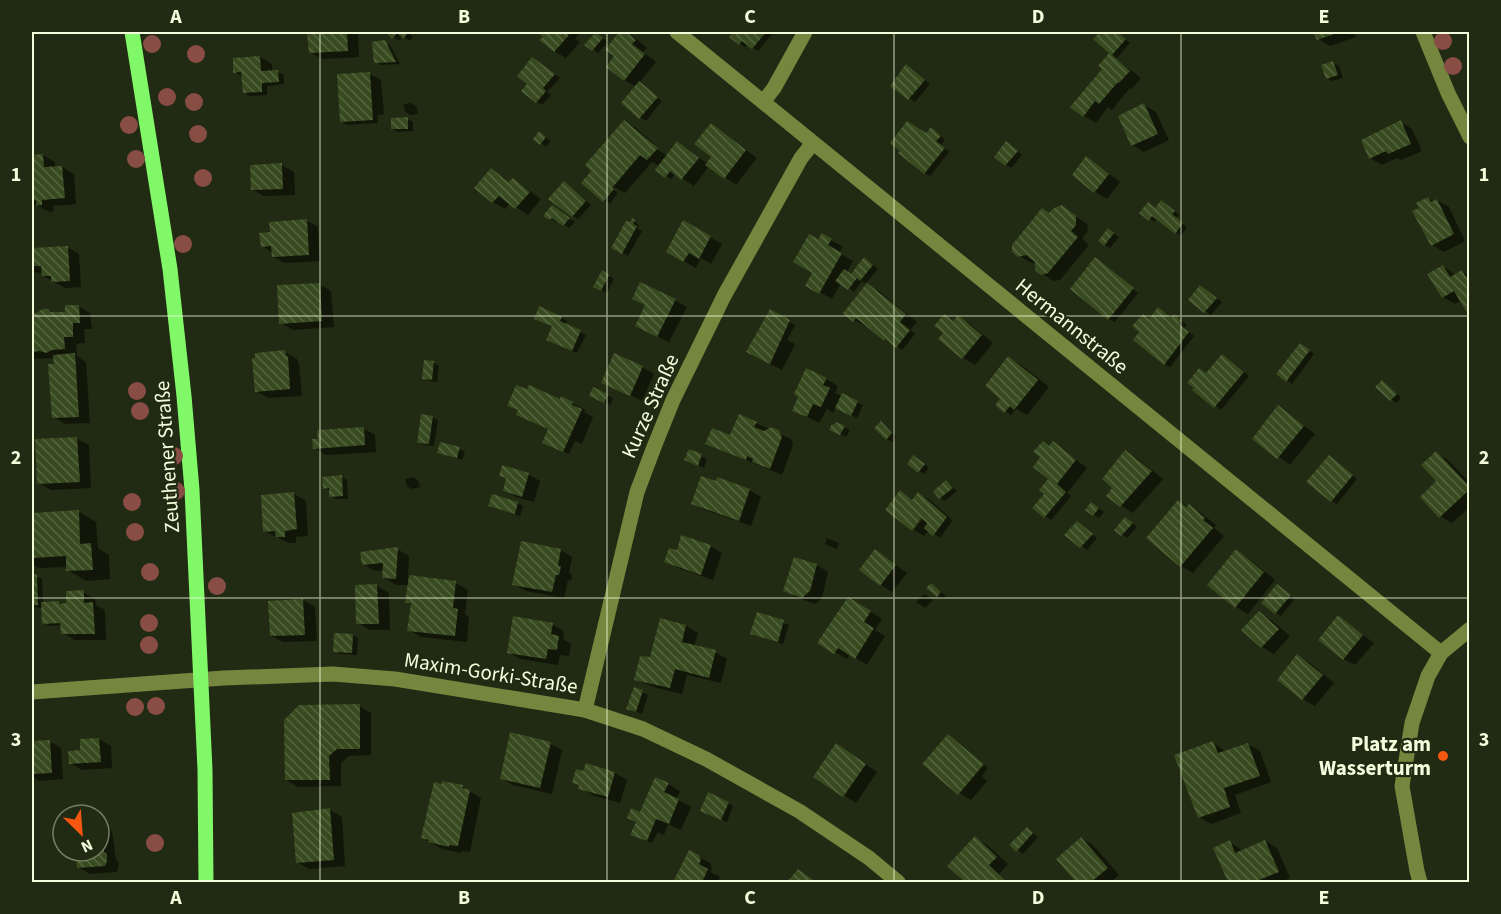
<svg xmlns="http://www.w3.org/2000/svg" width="1501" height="914" font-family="'Source Sans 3',sans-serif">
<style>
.shadow{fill:#0007}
.building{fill:url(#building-back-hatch)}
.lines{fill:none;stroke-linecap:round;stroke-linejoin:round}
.minor{stroke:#75863f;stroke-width:15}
.major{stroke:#80f868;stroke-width:15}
.tree{fill:#884d45}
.grid{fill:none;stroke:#f3fddc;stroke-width:1.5;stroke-opacity:0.55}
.poi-dot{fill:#f55711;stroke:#212a12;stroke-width:2}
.labels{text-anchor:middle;stroke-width:4.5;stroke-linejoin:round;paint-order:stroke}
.street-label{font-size:21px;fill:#f3fddc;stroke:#212a12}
.poi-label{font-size:21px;font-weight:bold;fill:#f3fddc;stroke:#212a12;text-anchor:end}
.neatline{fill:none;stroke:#f3fddc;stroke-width:2}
.grid-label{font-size:20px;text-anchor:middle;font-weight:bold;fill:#f3fddc}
</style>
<defs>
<pattern id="building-back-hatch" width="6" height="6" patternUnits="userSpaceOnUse" patternTransform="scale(1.5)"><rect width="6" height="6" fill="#384a1f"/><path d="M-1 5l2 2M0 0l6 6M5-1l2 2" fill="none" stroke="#55653f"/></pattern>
</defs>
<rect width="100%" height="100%" fill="#212a12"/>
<!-- shadow -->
<g class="shadow">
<path d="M310 32H358L359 57 322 59 310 52Z"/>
<path d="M387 32H407L413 37 410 41 403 36 399 41Z"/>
<path d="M539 32H581L575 39 580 42 566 58 554 51 545 36Z"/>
<path d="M621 32 634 37 647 48 643 52 656 62 639 83 662 101 646 121 640 117 637 87 624 80 616 56 607 49Z"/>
<path d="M733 32H774L758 51 748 44 745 47 740 44Z"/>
<path d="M1102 32H1117L1130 43 1116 59 1141 78 1132 89 1130 88 1112 110 1108 107 1096 123 1084 116 1116 58 1095 39Z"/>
<path d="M1315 32H1354L1356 37 1330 46 1318 39Z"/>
<path d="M601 37 608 42 598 53 586 45Z"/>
<path d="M384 42 390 45 400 64 381 65 376 62Z"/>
<path d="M260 57 272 64V72H278L284 75V84L267 86V95L250 96 244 92 243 77 235 72Z"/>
<path d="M538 63 560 78 547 92 551 95 542 105 537 102 529 83Z"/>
<path d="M1333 63 1339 66 1343 78 1332 81 1327 78Z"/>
<path d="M907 66 930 84 915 102 892 85Z"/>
<path d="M369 74 381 80 384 114 377 115 378 123 347 125 341 121Z"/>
<path d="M411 103 417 107 418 114 411 115 405 112 404 104Z"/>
<path d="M1144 105 1156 112 1169 140 1144 152 1132 145Z"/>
<path d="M407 119 413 122V131L398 132 393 129Z"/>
<path d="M624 121 636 128 657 146 652 143 650 145 668 156 678 142 708 164 713 157 711 125 757 158 736 185 709 166 694 186 675 174 671 179 666 176 659 166 652 162 625 193 612 186 611 187 618 193 610 204 604 200Z"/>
<path d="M1401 122 1412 129 1422 151 1401 160 1397 158 1382 165 1370 158Z"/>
<path d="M936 132 945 140 941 145 949 152 930 176 925 173 927 135Z"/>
<path d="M540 133 551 141 546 147 541 143Z"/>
<path d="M1012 146 1022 155 1011 168 1006 165Z"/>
<path d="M43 155 55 162V168L62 167 74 174 76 204 53 206 54 211 50 212 32 203V156Z"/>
<path d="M1087 158 1120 182 1107 199 1095 192Z"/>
<path d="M282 165 294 172 295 195 264 196 252 189Z"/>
<path d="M491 170 510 183 513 180 525 187 541 199 528 215 510 203 505 209 493 202Z"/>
<path d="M565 183 591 205 578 219 573 216Z"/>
<path d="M1428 198 1434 202 1437 200 1449 207 1465 241 1444 252 1432 245 1421 209Z"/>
<path d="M1167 205 1179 215 1176 218 1187 227 1181 236 1157 219 1155 222 1150 219 1156 209Z"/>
<path d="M1062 207 1088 225 1087 232 1082 238 1089 245 1060 280 1054 281 1041 273 1036 262 1032 263 1019 256 1050 214Z"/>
<path d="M558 210 575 222 569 228 558 220 556 222 546 216Z"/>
<path d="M306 220 318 227 320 261 285 263 273 257V253L262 246Z"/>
<path d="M632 220 639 225 637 228 642 231 628 256 613 247Z"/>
<path d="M683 222 722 244 711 264 701 258 696 268 668 252Z"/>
<path d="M1108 230 1119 237 1110 248 1105 245Z"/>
<path d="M822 235 843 247 839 253 853 261 847 272 852 275 865 259 878 269 866 283 862 281 854 292 841 283 832 299 807 285 814 272 819 241Z"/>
<path d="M67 247 79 254 81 287 65 288 43 276V273L32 272V249Z"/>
<path d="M1100 262 1138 293 1115 322 1109 319Z"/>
<path d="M1443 266 1456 275 1462 272 1470 276 1461 300 1455 304 1443 297Z"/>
<path d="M602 272 614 279 607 293 595 286Z"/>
<path d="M319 284 331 291 334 327 293 330 281 323Z"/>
<path d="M868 285 880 292 917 322 910 330 915 334 902 350 885 340 867 325 866 327 854 320Z"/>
<path d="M1201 286 1222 302 1211 315 1190 299Z"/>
<path d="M675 300 687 307 669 342 648 332Z"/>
<path d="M78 306 90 313 92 329H84L85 343 76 344 77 356 86 362 90 423 65 424 53 417 55 358 32 359V315L67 313Z"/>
<path d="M540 308 562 318 567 321 565 325 586 335 577 353 553 343 554 326Z"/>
<path d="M770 311 795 325 787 340 795 344 782 370 748 352 760 327 768 330Z"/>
<path d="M1164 312 1172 319 1174 316 1180 319 1187 325 1184 328 1194 336 1170 367 1164 364 1150 320Z"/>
<path d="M944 316 954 321 958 317 970 324 993 343 975 365 963 358 945 333Z"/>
<path d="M1306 348 1314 354 1292 384 1287 380Z"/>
<path d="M285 352 297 359 299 364 302 396 268 398 256 391Z"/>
<path d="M1009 358 1021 365 1049 387 1027 415 1016 409 1011 415 997 405 1001 401Z"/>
<path d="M1228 359 1249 376 1221 410 1194 390Z"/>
<path d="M434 363 439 366 437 382 429 381 423 378Z"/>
<path d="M642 367 654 374 642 401 603 382Z"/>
<path d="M826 379 838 386 835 393 863 405 857 418 836 407 833 413 827 409 819 423 794 410Z"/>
<path d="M1382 382 1401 397 1397 403 1391 400Z"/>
<path d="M594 389 613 398 610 405 597 398Z"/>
<path d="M562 398 585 410 584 412 593 417 582 444 575 441 569 454 549 445 550 430 517 414 519 411 509 405 560 401Z"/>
<path d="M1279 407 1315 434 1290 465 1254 438Z"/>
<path d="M432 417 438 420 434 446 424 445 418 442Z"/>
<path d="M756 423 791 439 793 445 782 475 732 454 731 437Z"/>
<path d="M881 423 897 437 892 442 887 439Z"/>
<path d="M844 427 850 430 846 437 831 429Z"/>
<path d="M363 428 375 435 376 452 326 455 314 448Z"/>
<path d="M77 439 89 445 91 488 51 490 39 483Z"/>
<path d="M1053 443 1087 468 1067 493 1071 496 1051 520 1034 508 1044 496 1050 478 1042 457Z"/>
<path d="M459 449 465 452 462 460 439 452Z"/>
<path d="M689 451 707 459 704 468 692 463Z"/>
<path d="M1126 452 1138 459 1163 479 1133 513 1108 496 1114 487Z"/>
<path d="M1436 453 1448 460 1470 483V507L1452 523 1440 516Z"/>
<path d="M919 460 929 468 924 474 919 471Z"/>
<path d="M1334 460 1357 479 1337 504 1331 501Z"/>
<path d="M528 474 540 481 534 502 516 497 504 490 508 479 500 475Z"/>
<path d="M342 477 347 480 348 499H336L331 496 330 491 324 488Z"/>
<path d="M412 477 418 480 420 487 412 489 407 486 405 479Z"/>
<path d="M947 482 957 491 945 501 940 498Z"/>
<path d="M749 490 761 497 751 526 705 510 693 503Z"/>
<path d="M900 492 913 500 918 494 930 500 949 517 952 521 940 538 929 530 924 536 914 530 927 513Z"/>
<path d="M294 494 306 501 308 536 296 537V543H289L264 531Z"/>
<path d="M1179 502 1201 513 1216 525 1214 528 1224 536 1193 573 1181 566 1148 538Z"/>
<path d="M517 503 523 506 520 516 490 505Z"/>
<path d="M1097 507 1104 512 1099 518 1094 515Z"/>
<path d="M78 511 96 522 98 548 109 555 110 579 86 581 68 570V567L38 568 32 564V514Z"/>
<path d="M1131 522 1137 527 1127 538 1116 530Z"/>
<path d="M1082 526 1097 538 1087 550 1067 535Z"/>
<path d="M827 538 839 543 837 549 825 544Z"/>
<path d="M710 546 722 553 713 580 678 568 666 561 678 551Z"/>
<path d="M397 549 409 556 408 576 456 583 468 590 465 614 469 617 467 642 421 637 409 630 412 605 407 602 409 585H396L384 578V570L375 571 363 564Z"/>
<path d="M561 550 572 557 569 573 572 575 571 581 568 580 564 598 526 591 514 584Z"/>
<path d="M876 551 907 573 892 592 881 585Z"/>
<path d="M1236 551 1248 558 1275 580 1248 614 1236 607 1209 585Z"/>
<path d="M817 565 828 572 822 598 815 604 796 597 784 590Z"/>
<path d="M32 576H36L42 579 43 603 68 605 83 592 95 599 96 605 105 610 106 640H75L63 633 62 625 49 626 44 623 43 608 32 607Z"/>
<path d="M931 584 946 596 943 599 937 596Z"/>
<path d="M377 586 389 593 390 630H370L358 623Z"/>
<path d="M1278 586 1295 599 1281 616 1276 613Z"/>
<path d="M924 594 933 600 925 608 916 602Z"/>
<path d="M303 600 315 607 317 641 283 642 271 636Z"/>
<path d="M861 605 882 619 875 630 885 636 867 665 850 654 847 659 835 652Z"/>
<path d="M1259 613 1271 620 1290 636 1274 654 1262 647 1243 630Z"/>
<path d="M758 614 789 625 783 644 752 634Z"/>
<path d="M1338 617 1374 643 1355 665 1343 659Z"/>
<path d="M552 624 564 631 563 639 571 644 569 656 560 655 558 665 520 659 508 652Z"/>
<path d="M686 626 698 633 694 647 715 652 727 659 721 683 687 675 682 694 657 688 635 679 649 658Z"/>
<path d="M352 635 358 638 357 655 340 654 334 651Z"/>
<path d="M1298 656 1310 663 1334 683 1315 706 1303 699 1279 679Z"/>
<path d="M635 689 648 695 642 714 634 711Z"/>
<path d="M359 706 371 713V755L349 756 341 763V786L298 787 286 780Z"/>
<path d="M948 736 960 743 988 768 982 776 987 781 971 800 959 793Z"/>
<path d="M99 739 111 746 112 768 82 770 70 763 82 751 81 740Z"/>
<path d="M49 741 61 748 63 779 39 781 32 776V742Z"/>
<path d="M1213 743 1226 752 1248 744 1260 751 1271 782 1235 795 1241 813 1211 824 1199 817Z"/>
<path d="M550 744 562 750 552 794 513 785 501 778Z"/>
<path d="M848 752 877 772 856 803 815 777Z"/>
<path d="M587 765 615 773 627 780 620 803 592 795 574 782 584 773Z"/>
<path d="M668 784 680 791 676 799 691 807 681 830 668 824 664 835 658 832 652 843 638 837 637 823 640 814Z"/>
<path d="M462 787 481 798 470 852 462 851 461 853 442 849 423 838Z"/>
<path d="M728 803 733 806 727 822 707 813Z"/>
<path d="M330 810 342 817 345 866 309 869 297 862Z"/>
<path d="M100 824 112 831 116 860 119 862 117 872 90 874 78 867V861L67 854V851H99Z"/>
<path d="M1027 829 1038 837 1023 854 1011 845Z"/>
<path d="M975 838 987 845 1008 864 999 874 1008 882H968L949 866Z"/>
<path d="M1081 838 1093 845 1119 875 1111 882H1078L1058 859Z"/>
<path d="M1265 841 1277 848 1290 878 1281 882H1230L1215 849 1230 842 1243 851Z"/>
<path d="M689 852 710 863 712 868 710 872 720 877 717 882H675Z"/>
</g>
<!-- building -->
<g class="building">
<path d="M307 32H347L348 51 309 53Z"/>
<path d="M385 32H407L408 33 403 39 397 33 392 39Z"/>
<path d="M537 32H565L569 35 554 52 539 40 543 37Z"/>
<path d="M596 32 603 38 592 51 584 45Z"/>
<path d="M619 32H626L636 40 632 44 645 54 624 81 606 67 614 56 605 50Z"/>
<path d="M731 32H766L752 49 742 41 739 45 729 37 732 33Z"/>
<path d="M1100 32H1117L1126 39 1112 55 1130 71 1119 83 1118 82 1099 104 1095 101 1083 117 1070 107 1102 69 1098 66 1109 53 1093 39Z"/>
<path d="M1313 32H1340L1317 40Z"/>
<path d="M385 40 396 62 374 63 372 42Z"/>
<path d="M260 56 261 71 278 70 279 82 262 83V92L243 93 241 72 233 73V58Z"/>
<path d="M532 57 555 74 543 88 546 91 536 103 521 91 527 84 517 76Z"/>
<path d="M1333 61 1338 75 1326 79 1321 65Z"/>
<path d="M906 64 925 80 908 100 890 86Z"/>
<path d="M370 72 373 120 340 122 337 74Z"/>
<path d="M639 81 658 97 639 119 621 103Z"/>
<path d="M1144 103 1158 134 1131 146 1118 116Z"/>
<path d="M408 117V129H391V118Z"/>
<path d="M624 120 658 148 647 160 640 155 612 188 614 189 603 202 581 183 591 171 585 165Z"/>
<path d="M1401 120 1411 144 1388 154 1386 151 1369 159 1361 140Z"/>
<path d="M907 121 926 133 931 127 941 136 936 141 945 148 924 174 898 153 900 151 890 143Z"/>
<path d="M711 123 746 150 724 179 705 165 711 157 694 144Z"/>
<path d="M539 131 546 137 540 145 533 139Z"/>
<path d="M677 141 699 158 681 180 670 171 665 178 655 170Z"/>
<path d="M1006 141 1018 151 1005 166 994 157Z"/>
<path d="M43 154 44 167 62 166 65 198 42 200V205L36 206V200L32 201V155Z"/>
<path d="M1086 156 1109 174 1094 193 1072 175Z"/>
<path d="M282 163 283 189 251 190 250 165Z"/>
<path d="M491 168 508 182 513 178 530 192 515 209 499 196 492 203 474 188Z"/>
<path d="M564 181 586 201 572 217 548 199Z"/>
<path d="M1428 197 1431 202 1437 199 1454 234 1431 246 1412 211 1419 208 1416 203Z"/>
<path d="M1161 200 1175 211 1172 214 1183 223 1175 234 1152 216 1149 221 1139 213 1148 202 1155 208Z"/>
<path d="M552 205 570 218 563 226 552 218 549 220 543 216Z"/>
<path d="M1062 205 1076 216V225L1071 231 1078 237 1048 273 1041 275 1035 270V262L1026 255 1018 257 1012 252V245L1042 208 1049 213 1054 208Z"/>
<path d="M632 218 635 220 633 224 637 226 622 254 611 248 626 221 630 222Z"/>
<path d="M307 219 309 255 272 257 271 246 261 247 259 233 270 232 269 222Z"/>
<path d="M683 220 711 236 699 259 689 253 683 262 666 252Z"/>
<path d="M1108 228 1114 233 1104 246 1098 241Z"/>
<path d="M822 233 832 239 828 245 842 253 819 294 805 286 812 273 793 262 809 234 818 239Z"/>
<path d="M68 246 70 281 51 282V276H42L41 266H32V248Z"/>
<path d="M864 257 873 265 860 281 857 278 848 290 835 281 844 269 851 274Z"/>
<path d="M1095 257 1134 288 1108 320 1070 289Z"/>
<path d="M1443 265 1450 277 1462 270 1466 277 1470 274V318L1454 291 1442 298 1427 274Z"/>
<path d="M602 270 609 275 601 291 593 287Z"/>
<path d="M640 282 676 299 657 337 635 326 645 305 632 299Z"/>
<path d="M320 283 322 321 279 324 277 285Z"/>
<path d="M867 283 906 314 900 322 910 330 896 348 885 339 884 341 856 318 853 322 843 313Z"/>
<path d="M1200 285 1217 298 1204 313 1188 300Z"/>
<path d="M65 305H79L80 323H73V337H64L65 349 52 350 46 353 40 351 32 352V314L36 313 43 309H48L50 312H65Z"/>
<path d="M539 306 562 317 560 321 581 330 572 351 546 340 552 326 534 319Z"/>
<path d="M1158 307 1171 318 1174 314 1182 321 1179 324 1189 332 1164 365 1133 340 1139 332 1132 326 1143 314 1149 319Z"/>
<path d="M770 309 790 320 770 364 746 352Z"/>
<path d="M944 314 953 321 958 315 982 335 962 359 938 339 943 333 934 326Z"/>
<path d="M1300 343 1310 350 1286 382 1276 374Z"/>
<path d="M285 350 286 356H288L290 389 255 392 252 358H255V353Z"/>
<path d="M75 353 79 417 52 418 48 364H54L53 355Z"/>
<path d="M614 353 643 366 630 396 601 383Z"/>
<path d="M1222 354 1244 372 1214 408 1192 390 1194 388 1187 383 1199 368 1206 373Z"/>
<path d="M1008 356 1038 380 1014 410 1010 406 1004 413 995 405 1000 399 985 386Z"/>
<path d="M424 360 434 361 432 380 422 379Z"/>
<path d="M806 368 827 378 823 385 830 388 821 407 813 404 807 417 792 411 798 397 794 394Z"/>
<path d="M1382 380 1397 394 1390 401 1375 387Z"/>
<path d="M516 385 527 389 529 385 560 399 561 396 573 402 572 405 582 409 563 452 542 443 548 429 516 415 518 410 507 406Z"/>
<path d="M593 387 608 394 604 403 589 396Z"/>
<path d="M842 393 858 401 851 416 835 408Z"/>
<path d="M1278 405 1304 426 1277 459 1252 439Z"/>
<path d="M421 414 433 416 429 444 417 443Z"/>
<path d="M739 414 757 422 754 427 764 431 771 427 779 430 782 437 770 469 752 462 753 459 747 456 746 460 705 444 712 428 730 435Z"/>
<path d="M881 421 892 433 886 440 874 428Z"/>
<path d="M836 422 845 426 840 435 829 430 832 424 834 425Z"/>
<path d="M364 427 365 445 313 449 312 439H318L317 430Z"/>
<path d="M77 437 80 482 37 484 35 439Z"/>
<path d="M1043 441 1049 446 1053 441 1076 460 1057 484 1066 492 1044 518 1032 508 1044 494 1039 490 1048 479 1033 467 1040 457 1033 452Z"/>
<path d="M440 442 460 447 457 458 437 453Z"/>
<path d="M689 449 702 454 698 466 684 460Z"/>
<path d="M1125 450 1152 471 1120 507 1106 496 1112 488 1102 479Z"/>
<path d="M1436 451 1470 487V489L1439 518 1420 497 1436 481 1421 465Z"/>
<path d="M913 455 925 464 918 473 907 464Z"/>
<path d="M1329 455 1353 475 1331 502 1306 482Z"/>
<path d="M502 465 529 473 522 497 503 491 506 478 499 476Z"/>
<path d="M342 475 343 496 329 497V488L323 489 322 477Z"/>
<path d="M701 476 716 481 717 477 750 489 739 521 691 504Z"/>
<path d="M946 480 953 488 939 499 933 491Z"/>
<path d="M900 490 912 500 918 492 947 517 933 536 924 528 927 523 921 518 912 531 885 510Z"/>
<path d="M294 492 297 529 285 531V537H276L275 531 263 532 261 495Z"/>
<path d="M492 494 518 502 515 514 488 506Z"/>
<path d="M1178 500 1186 507 1189 504 1205 518 1203 520 1213 528 1180 567 1146 538Z"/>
<path d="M1091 502 1099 508 1093 516 1085 510Z"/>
<path d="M79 510 80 544 91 543 93 570 66 571V556L32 558V513Z"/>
<path d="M1125 517 1133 523 1121 536 1114 530Z"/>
<path d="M1077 521 1093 534 1080 548 1064 535Z"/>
<path d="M681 535 711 545 701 575 664 562 669 548 677 550Z"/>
<path d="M521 541 561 549 558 566H561L559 575H556L552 592 512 585Z"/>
<path d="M398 547 396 579 382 578 383 563 362 565 360 552Z"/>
<path d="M875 549 896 565 880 586 859 570Z"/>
<path d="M1236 549 1264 572 1235 608 1207 585Z"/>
<path d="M794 557 817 564 810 591 802 598 783 591Z"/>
<path d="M37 574 38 605 32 606V575Z"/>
<path d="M409 575 456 581 453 608 458 609 455 636 407 631 411 603H405Z"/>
<path d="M931 583 941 592 937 597 926 588Z"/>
<path d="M377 584 379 624H356L355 585Z"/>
<path d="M1277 584 1291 595 1275 614 1261 603Z"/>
<path d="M84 590V603L93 602 95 634H61L60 623 42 624 41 602 59 601V604L66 603V591Z"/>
<path d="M848 597 871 611 864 622 874 628 855 659 838 648 834 654 817 643Z"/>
<path d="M303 599 305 635 270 636 268 601Z"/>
<path d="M1259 611 1279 629 1261 648 1241 630Z"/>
<path d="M757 612 784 620 778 642 750 634Z"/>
<path d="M1338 615 1363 635 1343 660 1318 640Z"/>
<path d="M513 616 553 623 551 634 559 636 557 650 548 649 546 659 507 653Z"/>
<path d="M660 618 686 625 682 642 716 650 709 678 675 669 670 688 634 680 640 656 650 657Z"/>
<path d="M334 633 353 634 352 653 333 652Z"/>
<path d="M1297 654 1323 675 1302 700 1277 680Z"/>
<path d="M634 687 643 690 636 712 626 709Z"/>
<path d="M360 704V749H337L329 756 330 780H285L284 720 299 705Z"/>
<path d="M510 732 551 742 540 788 500 779Z"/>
<path d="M948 734 984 764 958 795 922 764Z"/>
<path d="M99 738 101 762 69 764 68 751 80 750V739Z"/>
<path d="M50 740 52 773 32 774V741Z"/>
<path d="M1213 741 1218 753 1248 743 1260 776 1224 788 1230 807 1198 818 1174 755Z"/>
<path d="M836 743 866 764 843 797 813 777Z"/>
<path d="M586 763 615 772 608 797 578 789 579 785 572 783 576 769 583 771Z"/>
<path d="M655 777 669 783 664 792 679 799 669 824 656 819 647 841 630 835 636 822 627 818 631 808 640 812Z"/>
<path d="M442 781 463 785 462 788 470 790 458 846 449 845V847L428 842 429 840 421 838 434 782 442 784Z"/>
<path d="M708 792 729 802 721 820 700 811Z"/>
<path d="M330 808 334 860 296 863 292 813Z"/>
<path d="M1027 827 1033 833 1016 852 1009 845Z"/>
<path d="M99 830 103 834 104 852 107 854V861L105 866 77 868 76 855H66L65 851H99Z"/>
<path d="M975 836 997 857 989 865 1005 880 1003 882H965L947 866Z"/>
<path d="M1081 837 1108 868 1091 882H1076L1056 859Z"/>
<path d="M1230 840 1235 853 1265 840 1279 872 1254 882H1228L1213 848Z"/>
<path d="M689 850 699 855 701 860 699 864 708 869 702 882H673Z"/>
<path d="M798 869 816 882H787Z"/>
</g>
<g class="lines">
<!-- minor -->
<g class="minor">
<path d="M677 32 1441 653"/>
<path d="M1423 32 1448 93 1470 137"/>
<path d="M764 101 774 88 805 32"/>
<path d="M32 692 224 678 333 674 395 679 585 710 643 729 706 759 799 811 869 858 898 882"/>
<path d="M585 710 637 492 654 447 673 400 724 296 801 158 813 143"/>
<path d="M1420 882 1417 871 1402 786 1412 723 1428 676 1441 653 1470 629"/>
</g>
<!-- major -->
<path class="major" d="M132 32 170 269 184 396 192 490 205 770 206 882"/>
</g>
<!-- trees -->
<g class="tree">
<circle cx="1443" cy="41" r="9"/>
<circle cx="152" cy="44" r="9"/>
<circle cx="196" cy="54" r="9"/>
<circle cx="1453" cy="66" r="9"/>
<circle cx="167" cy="97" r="9"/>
<circle cx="194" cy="102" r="9"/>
<circle cx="129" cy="125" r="9"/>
<circle cx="198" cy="134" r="9"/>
<circle cx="136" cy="159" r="9"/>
<circle cx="203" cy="178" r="9"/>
<circle cx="183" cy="244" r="9"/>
<circle cx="137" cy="391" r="9"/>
<circle cx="140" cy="411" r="9"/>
<circle cx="174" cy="456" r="9"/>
<circle cx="176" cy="491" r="9"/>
<circle cx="132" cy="502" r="9"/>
<circle cx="135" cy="532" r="9"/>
<circle cx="150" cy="572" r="9"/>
<circle cx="217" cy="586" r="9"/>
<circle cx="149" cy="623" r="9"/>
<circle cx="149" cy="645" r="9"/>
<circle cx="156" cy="706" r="9"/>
<circle cx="135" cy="707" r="9"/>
<circle cx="155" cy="843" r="9"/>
</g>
<!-- grid -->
<path class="grid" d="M320 32V882M607 32V882M894 32V882M1181 32V882M32 316H1470M32 598H1470"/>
<!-- markers -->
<circle class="poi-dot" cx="1443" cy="756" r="6"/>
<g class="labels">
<!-- street labels -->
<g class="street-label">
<text transform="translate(1072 326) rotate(39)" y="7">Hermannstraße</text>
<text transform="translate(650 406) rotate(-66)" y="7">Kurze Straße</text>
<text transform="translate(167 457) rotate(-94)" y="7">Zeuthener Straße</text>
<text transform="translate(491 673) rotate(9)" y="7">Maxim-Gorki-Straße</text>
</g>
<!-- poi labels -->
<g class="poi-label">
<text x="1431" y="751">Platz am<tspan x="1431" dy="24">Wasserturm</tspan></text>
</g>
</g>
<!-- border -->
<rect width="1501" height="914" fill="none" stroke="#212a12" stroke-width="66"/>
<!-- north arrow -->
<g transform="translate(81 833) rotate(155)"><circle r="28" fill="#212a12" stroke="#757e63" stroke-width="1.5"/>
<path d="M0-4.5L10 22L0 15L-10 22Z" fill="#f55711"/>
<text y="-9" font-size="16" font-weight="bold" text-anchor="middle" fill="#f3fddc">N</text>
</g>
<rect x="33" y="33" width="1435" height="848" class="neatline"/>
<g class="grid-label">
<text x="176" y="23">A</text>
<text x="464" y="23">B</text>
<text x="750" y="23">C</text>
<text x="1038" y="23">D</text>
<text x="1324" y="23">E</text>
<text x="16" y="181">1</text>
<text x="1484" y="181">1</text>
<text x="16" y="464">2</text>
<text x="1484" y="464">2</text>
<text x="16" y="746">3</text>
<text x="1484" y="746">3</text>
<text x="176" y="904">A</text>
<text x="464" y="904">B</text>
<text x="750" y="904">C</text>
<text x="1038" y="904">D</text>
<text x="1324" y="904">E</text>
</g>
</svg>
